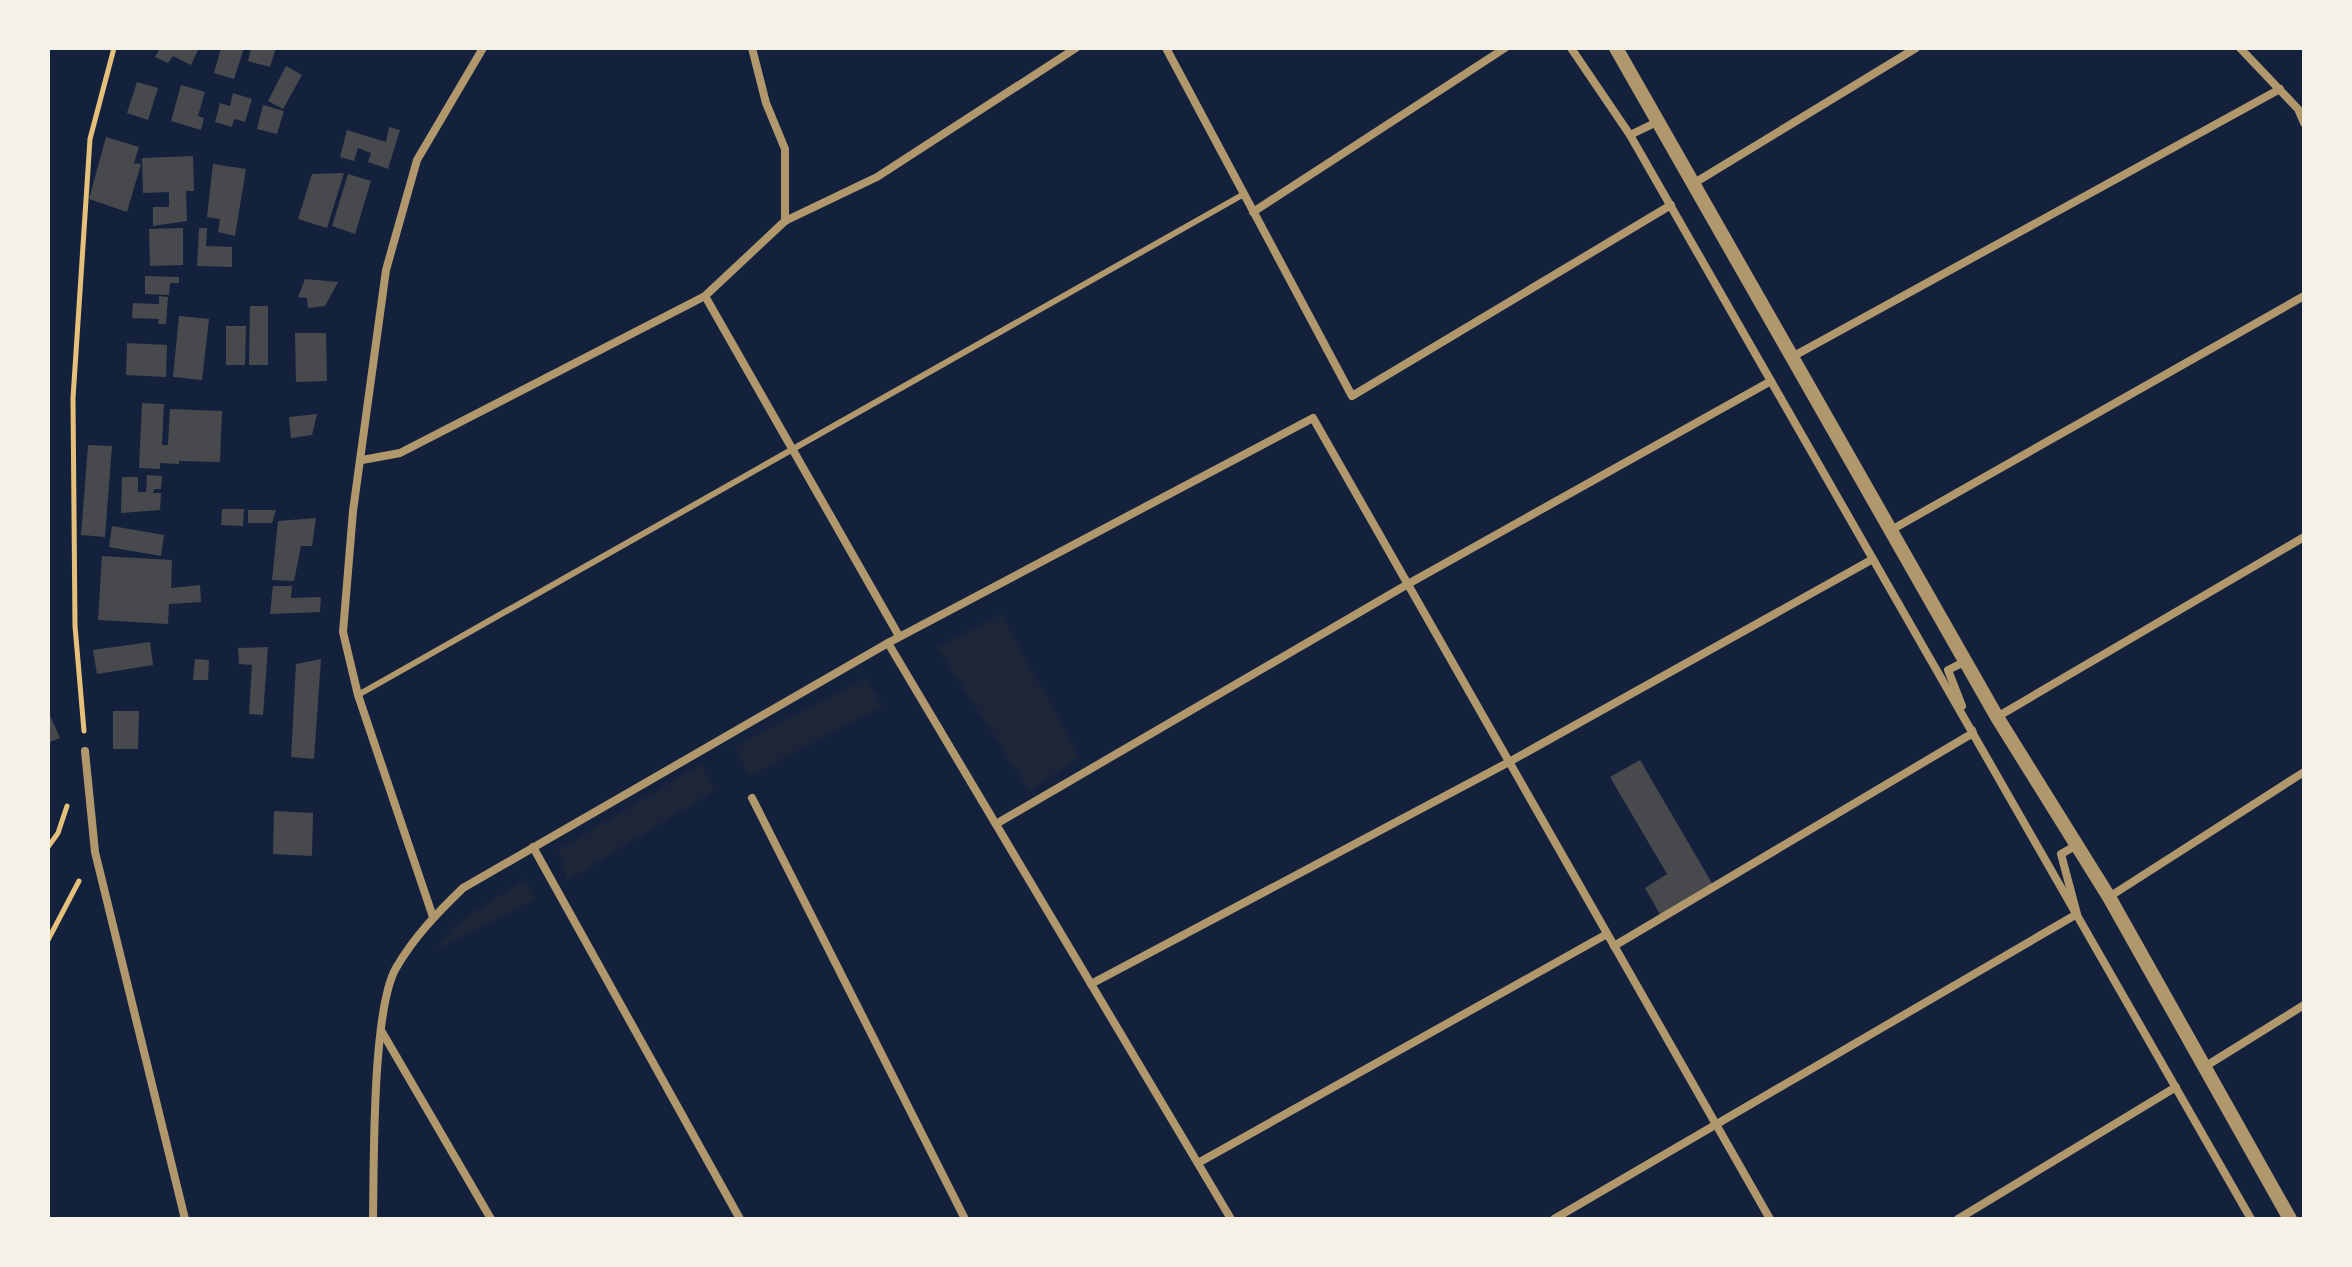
<svg xmlns="http://www.w3.org/2000/svg" width="2352" height="1267" font-family="Karla,sans-serif">
<style>
.green{fill:#1d2539}
.building{fill:#48494c}
.lines{fill:none;stroke-linecap:round;stroke-linejoin:round}
.path{stroke:#e5c07b;stroke-width:5}
.service{stroke:#b1986c;stroke-width:6}
.minor{stroke:#b1986c;stroke-width:8}
.tertiary{stroke:#b1986c;stroke-width:14}
</style>
<rect width="100%" height="100%" fill="#14213d"/>
<!-- green -->
<g class="green">
<path d="M1001 614 1080 756 1030 792 937 647Z"/>
<path d="M865 678 883 706 750 776 734 747Z"/>
<path d="M701 764 714 791 567 881 558 850Z"/>
<path d="M524 879 536 899 435 950 453 926Z"/>
</g>
<!-- building -->
<g class="building">
<path d="M160 48H199L191 65 173 56 168 63 155 57Z"/>
<path d="M221 48H244L234 79 214 73Z"/>
<path d="M251 48H276L270 67 248 61Z"/>
<path d="M286 66 302 75 283 109 268 101Z"/>
<path d="M137 82 158 88 148 120 127 113Z"/>
<path d="M181 85 205 92 198 116 204 118 201 130 171 121Z"/>
<path d="M233 93 252 99 245 122 234 119 232 127 215 122 220 103 230 106Z"/>
<path d="M263 105 284 111 277 134 257 129Z"/>
<path d="M389 127 400 130 388 169 368 162 371 153 358 148 354 161 340 157 347 130 386 142Z"/>
<path d="M106 137 139 147 134 163 141 164 127 212 89 199Z"/>
<path d="M193 156 194 191H186L187 221 153 226V207H169V192L143 193 142 158Z"/>
<path d="M213 164 246 169 235 236 218 232 220 219 207 217Z"/>
<path d="M344 173 327 228 298 219 312 174Z"/>
<path d="M348 174 371 181 355 234 332 226Z"/>
<path d="M183 228V265L150 266 149 229Z"/>
<path d="M199 228H207L206 246 232 247V267L197 266Z"/>
<path d="M145 276 179 277V283H170L169 295 145 294Z"/>
<path d="M305 279 338 282 325 306 308 308 307 298 298 297Z"/>
<path d="M159 296 168 297 166 324H158L159 319 132 318 133 303 159 304Z"/>
<path d="M250 306H268V365H249Z"/>
<path d="M179 316 209 319 202 380 173 377Z"/>
<path d="M226 326H246L245 365H226Z"/>
<path d="M295 333H326L327 381 296 382Z"/>
<path d="M127 343 167 345 166 377 126 375Z"/>
<path d="M142 403 164 404 162 445H168L170 409 222 411 220 462 179 461V464L160 463V469L139 468Z"/>
<path d="M317 414 312 435 291 438 289 417Z"/>
<path d="M88 445 112 446 105 537 81 535Z"/>
<path d="M147 475 162 476 161 489H154L153 493H161L160 510 121 513 122 477H138V492H146Z"/>
<path d="M222 509H244L243 526 221 525Z"/>
<path d="M248 510H276L272 523H248Z"/>
<path d="M316 518 312 546H301L294 581 272 580 278 521Z"/>
<path d="M112 526 164 535 161 556 109 547Z"/>
<path d="M102 556 172 560 171 588 200 585 201 602 169 604 168 624 98 620Z"/>
<path d="M273 586H292L291 598 321 597 320 612 270 614Z"/>
<path d="M150 642 153 665 97 674 93 650Z"/>
<path d="M268 647 263 715 249 714 252 665 239 664 238 648Z"/>
<path d="M195 659 209 660 208 680H193Z"/>
<path d="M321 659 314 759 291 757 296 664Z"/>
<path d="M48 711 60 738 48 743Z"/>
<path d="M113 711H139L138 749H113Z"/>
<path d="M1640 760 1713 885 1661 916 1645 888 1667 874 1610 777Z"/>
<path d="M274 811 313 813 312 856 273 854Z"/>
</g>
<g class="lines">
<!-- path -->
<g class="path">
<path d="M84 731 75 626 73 398 90 139 114 48"/>
<path d="M48 847 58 833 67 806"/>
<path d="M48 940 79 881"/>
</g>
<!-- service -->
<path class="service" d="M358 695 1244 194"/>
<!-- minor -->
<g class="minor">
<path d="M752 48 766 103 785 149V221"/>
<path d="M1166 48 1352 396 1671 205"/>
<path d="M1571 48 1630 135"/>
<path d="M2240 48 2298 109 2304 123"/>
<path d="M1659 121 1630 135 2251 1219"/>
<path d="M1696 182 1916 48"/>
<path d="M1253 212 1505 48"/>
<path d="M705 296 899 636"/>
<path d="M1792 357 2280 89"/>
<path d="M362 460 400 453 705 296 785 221 877 177 1076 48"/>
<path d="M1893 529 2304 296"/>
<path d="M888 643 1231 1219"/>
<path d="M1962 706 1948 670 1966 661"/>
<path d="M1997 717 2304 537"/>
<path d="M85 751 95 852 185 1219"/>
<path d="M752 798 965 1219"/>
<path d="M996 824 1408 584 1771 381"/>
<path d="M533 847 740 1219"/>
<path d="M2109 897 2304 772"/>
<path d="M433 917 358 695 343 632 353 511 386 270 417 160 483 48"/>
<path d="M1614 946 1973 733 1972 730"/>
<path d="M1091 984 1509 762 1873 559"/>
<path d="M382 1032 491 1219"/>
<path d="M2206 1066 2304 1005"/>
<path d="M1198 1163 1607 934"/>
<path d="M373 1219C374 1165 372 1010 396 968 414 937 438 912 463 888L888 643 1313 418 1770 1219"/>
<path d="M1554 1219 2077 914 2061 854 2077 845"/>
<path d="M1958 1219 2176 1087"/>
</g>
<!-- tertiary -->
<path class="tertiary" d="M1616 48 1997 717 2109 897 2290 1219"/>
</g>
<!-- border -->
<rect width="2352" height="1267" fill="none" stroke="#f6f1e7" stroke-width="100"/>
</svg>
